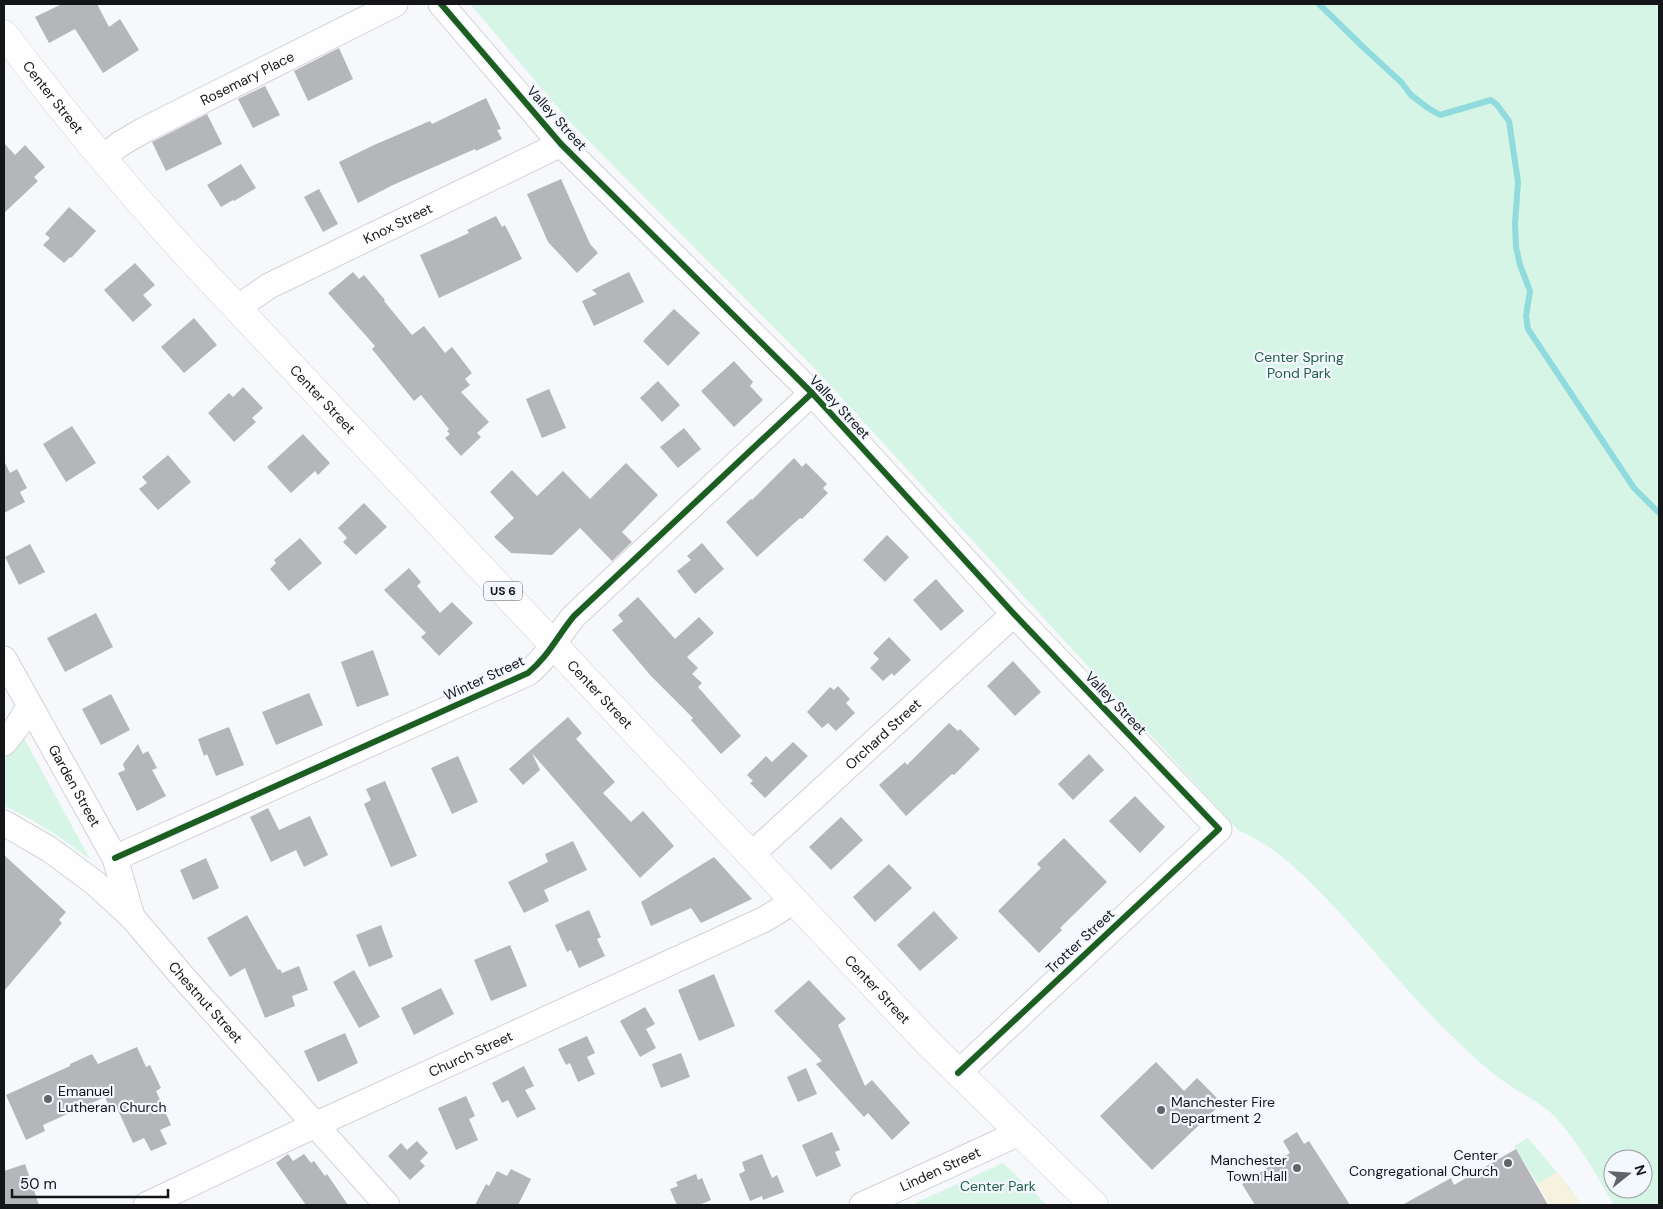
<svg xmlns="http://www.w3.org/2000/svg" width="1663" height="1209" font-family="'DM Sans',sans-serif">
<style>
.green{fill:#d6f5e7;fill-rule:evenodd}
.sand{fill:#f7f2df}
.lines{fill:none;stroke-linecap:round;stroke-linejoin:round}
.stream{stroke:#90dbdd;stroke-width:6}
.building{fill:#b4b6b9}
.minor-casing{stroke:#d1d3d6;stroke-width:27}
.primary-casing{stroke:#d1d3d6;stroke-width:29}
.minor{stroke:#fefefe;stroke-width:25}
.primary{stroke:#fefefe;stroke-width:28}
.cycleway-casing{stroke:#f3f7fe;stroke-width:9}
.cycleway{stroke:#1b5e20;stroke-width:6}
.poi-dot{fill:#626467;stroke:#f3f7fe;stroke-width:2}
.labels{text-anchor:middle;stroke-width:4.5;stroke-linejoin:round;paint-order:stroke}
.shield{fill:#f3f7fe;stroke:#56595d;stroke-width:1}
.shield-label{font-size:12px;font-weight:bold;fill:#131518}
.street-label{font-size:14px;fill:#131518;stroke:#f3f7fe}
.park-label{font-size:14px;fill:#236047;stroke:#f3f7fe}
.poi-label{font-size:14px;fill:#131518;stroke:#f3f7fe;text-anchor:start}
</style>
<rect width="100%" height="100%" fill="#f6f8fb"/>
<!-- green -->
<g class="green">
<path d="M470 4H1659V1205H1614C1597 1176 1580 1145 1558 1120 1544 1104 1526 1097 1509 1085 1489 1071 1471 1055 1454 1038 1405 992 1365 937 1318 890 1295 867 1270 843 1239 831L818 372 572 124ZM1613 1159H1643V1189H1613Z"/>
<path d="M21 733 90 859C62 838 35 820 4 806V760Z"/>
<path d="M1528 1138 1570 1188 1581 1205H1551L1514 1146Z"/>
<path d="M1003 1163 1047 1205H911Z"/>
</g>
<!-- sand -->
<path class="sand" d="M1557 1172 1581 1205H1551L1537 1184Z"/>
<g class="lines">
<!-- stream -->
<path class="stream" d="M1319 4 1362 46 1401 82 1411 95 1428 108 1440 115 1491 100 1497 105 1509 121 1518 182 1515 224 1516 247 1520 265 1530 291 1526 316 1528 329 1634 488 1659 513"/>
</g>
<!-- building -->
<g class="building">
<path d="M62 4H97L109 27 120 19 139 50 103 73 75 29 49 43 35 17Z"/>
<path d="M339 48 353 79 308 101 294 71Z"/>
<path d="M265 86 280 115 253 128 238 99Z"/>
<path d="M486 98 501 129 497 130 502 139 476 151 475 149 393 185 358 203 339 162 374 145 430 121 432 124Z"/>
<path d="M207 114 222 144 166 171 152 142Z"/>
<path d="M4 143 15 155 25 145 45 167 34 177 38 181 4 213Z"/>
<path d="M241 164 256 188 234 201 233 200 221 207 207 185Z"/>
<path d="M561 179 590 244 598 253 577 273 548 242 527 194Z"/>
<path d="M319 189 338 224 323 232 304 197Z"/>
<path d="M69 207 96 231 72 257 69 258 64 263 43 245 50 238 45 234Z"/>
<path d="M496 216 502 227 505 225 522 259 439 298 420 255 469 233 467 230Z"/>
<path d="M135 263 155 285 143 295 152 305 133 322 104 290Z"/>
<path d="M353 272 359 279 364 275 385 300 384 301 412 335 424 326 445 353 452 347 472 373 465 379 470 385 461 392 489 422 477 433 481 437 461 456 445 438 450 434 447 431 449 429 421 395 414 401 372 349 375 346 328 293Z"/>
<path d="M629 272 644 302 594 326 582 301 597 294 592 290Z"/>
<path d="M674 309 700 333 668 366 643 341Z"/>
<path d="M194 318 217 345 184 373 161 347Z"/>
<path d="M734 361 753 382 750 386 763 400 734 427 701 391Z"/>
<path d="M658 381 680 405 662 422 640 398Z"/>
<path d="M243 387 263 408 252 418 256 422 234 442 208 413 229 393 233 397Z"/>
<path d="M549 389 566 428 542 438 526 399Z"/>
<path d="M72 426 96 463 66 482 43 444Z"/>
<path d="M684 428 701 449 678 468 660 447Z"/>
<path d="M303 434 330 463 318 475 315 471 291 493 267 467Z"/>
<path d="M168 455 191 482 158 510 139 489 147 483 142 477Z"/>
<path d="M794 458 802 467 806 463 827 484 823 488 828 493 802 519 800 518 757 557 726 522 751 499 752 500Z"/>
<path d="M4 461 10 473 17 469 27 488 20 492 25 502 4 513Z"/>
<path d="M626 463 658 495 622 532 632 542 612 561 580 528 552 555 511 553 494 537 514 518 490 492 512 470 537 496 563 471 590 499Z"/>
<path d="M364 503 387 527 356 555 343 542 347 538 338 528Z"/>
<path d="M887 535 909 557 885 582 863 560Z"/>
<path d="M300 538 322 563 289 591 270 569 276 563 274 560Z"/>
<path d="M702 543 724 569 695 594 677 571 691 560 687 556Z"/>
<path d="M30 544 45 572 19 585 5 557Z"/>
<path d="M409 568 421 582 417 586 440 613 452 602 473 623 439 656 421 637 426 633 384 590Z"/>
<path d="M936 579 964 611 941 631 913 600Z"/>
<path d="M638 597 675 639 699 617 714 633 687 657 698 668 692 674 702 683 698 687 741 736 721 754 691 720 693 718 651 676 612 630 623 621 618 615Z"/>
<path d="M96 613 113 647 65 672 47 638Z"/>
<path d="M889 637 911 660 894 676 892 673 883 681 870 668 879 659 873 653Z"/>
<path d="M373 650 389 695 357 707 341 662Z"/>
<path d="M1013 661 1041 692 1015 716 987 686Z"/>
<path d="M838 686 850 699 846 703 855 713 836 731 828 723 822 728 807 712 830 687 834 690Z"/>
<path d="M309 693 323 725 276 745 262 712Z"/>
<path d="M111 694 130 730 101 745 82 709Z"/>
<path d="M568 717 582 733 576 739 615 782 603 793 631 822 643 811 674 846 640 878 532 753 540 770 523 785 509 769Z"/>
<path d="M949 723 958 731 960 729 980 749 954 775 952 774 906 816 879 785 905 762 907 765Z"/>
<path d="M229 727 244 765 216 776 207 754 204 756 198 739Z"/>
<path d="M793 742 808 756 765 798 750 783 753 781 747 775 766 756 772 762Z"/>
<path d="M138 744 143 754 148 751 157 768 152 770 166 796 137 811 118 773 125 770 123 764Z"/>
<path d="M1089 754 1104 770 1073 800 1058 784Z"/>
<path d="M458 756 478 802 452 814 431 768Z"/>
<path d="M385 781 417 856 391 867 364 804 371 800 366 789Z"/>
<path d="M1135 796 1165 827 1140 853 1109 821Z"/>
<path d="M268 808 279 830 310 816 328 855 304 867 296 850 271 862 250 817Z"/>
<path d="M841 817 863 840 831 870 809 847Z"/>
<path d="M1064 838 1107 882 1060 928 1062 930 1039 953 998 911 1041 868 1037 864Z"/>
<path d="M573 841 587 870 544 890 549 901 524 913 508 882 548 862 545 854Z"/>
<path d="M4 855 66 912 59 920 62 923 4 991Z"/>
<path d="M714 857 752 899 701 923 691 908 651 926 641 902Z"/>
<path d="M206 858 219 888 193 900 180 870Z"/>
<path d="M889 864 912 888 875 922 853 897Z"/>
<path d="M589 910 601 937 597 939 605 956 579 968 571 950 567 952 555 925Z"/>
<path d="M934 911 958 938 920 971 897 945Z"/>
<path d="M247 915 278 970 280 969 282 973 299 966 308 990 292 996 295 1006 265 1018 245 968 230 977 207 938Z"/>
<path d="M381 925 393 957 369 967 356 935Z"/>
<path d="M510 945 527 986 491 1001 474 960Z"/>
<path d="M354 970 380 1017 359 1028 333 982Z"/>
<path d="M714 974 735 1026 699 1041 678 990Z"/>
<path d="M809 980 846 1019 838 1025 865 1086 872 1080 910 1123 892 1140 868 1113 864 1117 816 1064 822 1061 774 1011Z"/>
<path d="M441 988 454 1014 414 1035 401 1008Z"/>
<path d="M645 1007 655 1024 646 1029 656 1048 640 1057 620 1021Z"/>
<path d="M345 1033 358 1063 318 1082 304 1051Z"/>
<path d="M587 1036 595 1053 587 1057 595 1074 578 1082 570 1063 566 1065 558 1049Z"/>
<path d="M137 1047 146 1067 150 1065 161 1088 156 1091 171 1125 160 1130 167 1144 151 1151 144 1138 133 1143 117 1108 111 1111 105 1097 43 1125 45 1131 26 1140 6 1095 70 1066V1064L92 1054 98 1064Z"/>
<path d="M681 1053 690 1077 661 1088 652 1064Z"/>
<path d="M1156 1062 1184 1091 1197 1078 1222 1103 1152 1170 1100 1116Z"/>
<path d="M524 1066 534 1086 525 1090 536 1109 517 1118 508 1100 502 1103 492 1083Z"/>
<path d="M806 1068 817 1094 798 1102 787 1077Z"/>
<path d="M466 1096 475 1116 469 1119 478 1140 456 1150 438 1108Z"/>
<path d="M832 1132 840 1150 835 1152 841 1166 816 1177 802 1145Z"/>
<path d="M1297 1132 1304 1144 1309 1141 1350 1205H1255L1242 1184 1290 1153 1283 1141Z"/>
<path d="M417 1141 428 1153 420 1161 425 1166 410 1180 388 1156 401 1143 407 1150Z"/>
<path d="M1516 1149 1548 1205H1402L1451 1178 1454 1185Z"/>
<path d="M288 1154 293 1161 304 1154 311 1163 314 1161 325 1176 327 1174 348 1205H306L276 1163Z"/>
<path d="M762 1154 772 1178 777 1175 784 1192 763 1200 762 1196 750 1201 739 1174 745 1171 742 1162Z"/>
<path d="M25 1164 39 1205H4V1171Z"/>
<path d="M511 1169 531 1179 518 1205H475L486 1184 489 1186 497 1171 507 1176Z"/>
<path d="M696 1174 698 1180 702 1178 711 1200 699 1205H677L670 1189 678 1186 676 1182Z"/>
</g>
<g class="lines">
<defs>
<g id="minor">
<path d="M441 4 561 144 812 393 1014 614 1219 829 958 1073"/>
<path id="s1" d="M102 158 120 144 144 130 395 4"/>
<path id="s2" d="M237 308 269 286 561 144"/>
<path id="s3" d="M4 659 115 858 132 917"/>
<path d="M4 743 16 728 30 706"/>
<path id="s4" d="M4 823 49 849 95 883 132 917 183 977 387 1205"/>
<path id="s5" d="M751 855 1014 614"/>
<path d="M115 858 528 673C548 657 558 635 574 616L812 393"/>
<path id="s6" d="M146 1205 315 1125 765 919 794 901"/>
<path id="s7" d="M862 1205 1019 1133"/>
</g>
<g id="primary">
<path id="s8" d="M4 34C62 111 123 185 189 257L926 1041 1094 1205"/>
</g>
</defs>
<!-- minor casing -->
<use href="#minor" class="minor-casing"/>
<!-- primary casing -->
<use href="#primary" class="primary-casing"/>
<!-- minor -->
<use href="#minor" class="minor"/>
<!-- primary -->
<use href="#primary" class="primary"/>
<defs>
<g id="cycleway">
<path d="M441 4 561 144 812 393 1014 614 1219 829 958 1073"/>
<path d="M115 858 528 673C548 657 558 635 574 616L812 393"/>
</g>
</defs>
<!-- cycleway casing -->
<use href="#cycleway" class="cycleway-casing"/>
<!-- cycleway -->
<use href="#cycleway" class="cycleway"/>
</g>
<!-- markers -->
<g class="poi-dot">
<circle cx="48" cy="1099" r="5"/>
<circle cx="1161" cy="1110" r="5"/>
<circle cx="1508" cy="1163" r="5"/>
<circle cx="1297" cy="1168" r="5"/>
</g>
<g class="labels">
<!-- shield labels -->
<rect class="shield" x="484" y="581.5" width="38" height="19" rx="4"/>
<g class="shield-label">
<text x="503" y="595">US 6</text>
</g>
<!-- street labels -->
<g class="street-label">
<text dy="5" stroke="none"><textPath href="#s1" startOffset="166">Rosemary Place</textPath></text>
<text dy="5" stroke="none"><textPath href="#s8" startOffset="80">Center Street</textPath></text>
<text transform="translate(557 118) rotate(48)" y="5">Valley Street</text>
<text dy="5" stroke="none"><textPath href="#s2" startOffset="182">Knox Street</textPath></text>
<text dy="5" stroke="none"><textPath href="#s8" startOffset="485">Center Street</textPath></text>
<text transform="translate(840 407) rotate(47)" y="5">Valley Street</text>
<text transform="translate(484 678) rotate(-25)" y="5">Winter Street</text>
<text dy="5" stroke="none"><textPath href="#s8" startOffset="890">Center Street</textPath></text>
<text transform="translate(1116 703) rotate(46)" y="5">Valley Street</text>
<text dy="5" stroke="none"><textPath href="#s5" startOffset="179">Orchard Street</textPath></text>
<text dy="5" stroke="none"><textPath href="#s3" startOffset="145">Garden Street</textPath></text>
<text transform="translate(1080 941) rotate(-43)" y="5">Trotter Street</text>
<text dy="5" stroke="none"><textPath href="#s8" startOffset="1295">Center Street</textPath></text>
<text dy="5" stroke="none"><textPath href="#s4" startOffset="272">Chestnut Street</textPath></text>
<text dy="5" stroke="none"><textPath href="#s6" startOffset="358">Church Street</textPath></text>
<text dy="5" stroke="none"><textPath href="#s7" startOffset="86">Linden Street</textPath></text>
</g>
<!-- park labels -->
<g class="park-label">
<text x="1299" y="362">Center Spring<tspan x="1299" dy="16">Pond Park</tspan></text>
<text x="998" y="1191">Center Park</text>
</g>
<!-- poi labels -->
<g class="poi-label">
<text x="58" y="1096">Emanuel<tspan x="58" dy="16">Lutheran Church</tspan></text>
<text x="1171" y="1107">Manchester Fire<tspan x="1171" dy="16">Department 2</tspan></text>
<text x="1498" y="1160" text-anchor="end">Center<tspan x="1498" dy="16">Congregational Church</tspan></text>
<text x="1287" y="1165" text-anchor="end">Manchester<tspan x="1287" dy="16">Town Hall</tspan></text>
</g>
</g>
<!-- border -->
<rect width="1663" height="1209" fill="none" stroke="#131518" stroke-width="10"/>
<!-- north arrow -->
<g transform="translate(1628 1174) rotate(73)"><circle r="24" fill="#f3f7fe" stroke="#999da2"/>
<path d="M0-4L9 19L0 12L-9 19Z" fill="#626467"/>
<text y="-8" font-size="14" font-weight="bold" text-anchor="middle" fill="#131518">N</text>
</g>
<!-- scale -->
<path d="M12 1189v8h156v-8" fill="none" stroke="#131518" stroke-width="2.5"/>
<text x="20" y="1189" font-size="15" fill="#131518" stroke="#f3f7fe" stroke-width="4" paint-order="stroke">50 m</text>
</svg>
